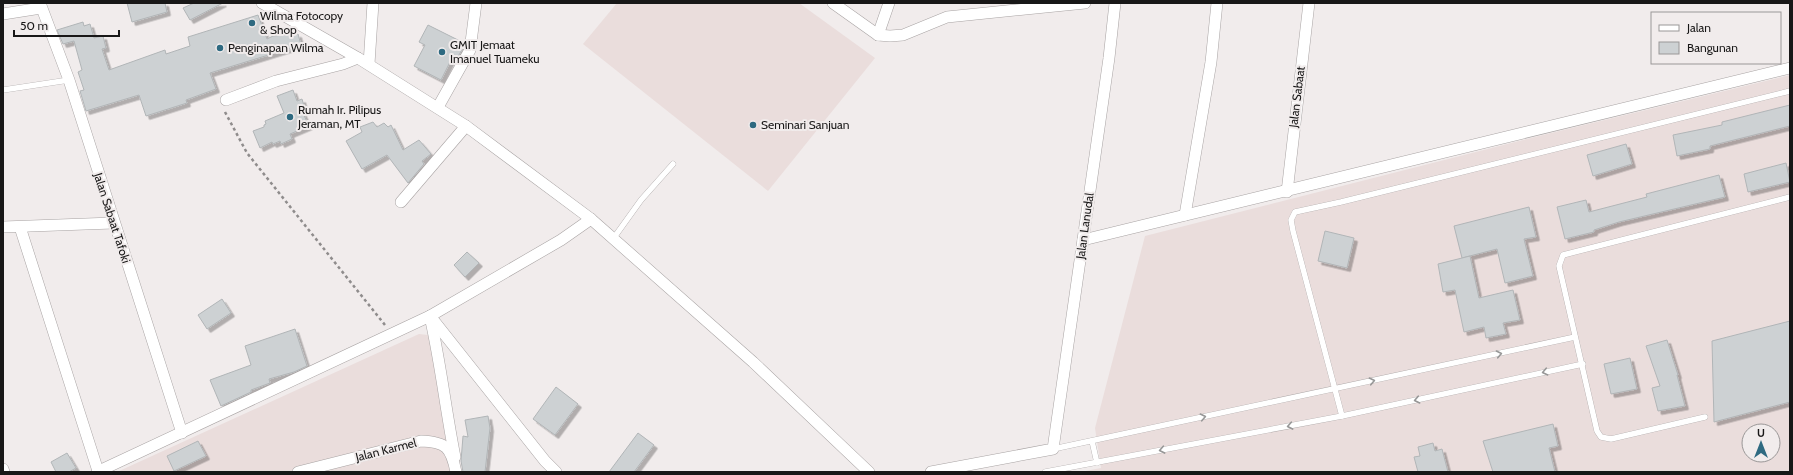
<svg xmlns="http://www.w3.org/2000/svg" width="1793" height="475" font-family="Cabin,sans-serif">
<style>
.built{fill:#eadddc;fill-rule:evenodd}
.building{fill:#cdd1d3;stroke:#b1b5b7;filter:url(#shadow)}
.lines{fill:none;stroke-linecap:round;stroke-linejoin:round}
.lane-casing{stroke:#a8a3a3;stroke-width:6}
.street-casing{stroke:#a8a3a3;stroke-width:12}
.path{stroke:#8f8c8c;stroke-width:2.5;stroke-dasharray:3 3;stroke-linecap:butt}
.lane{stroke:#fff;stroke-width:5.5}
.street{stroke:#fff;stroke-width:11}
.oneway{stroke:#979797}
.poi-dot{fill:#2e6a81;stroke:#f1ecec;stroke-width:1.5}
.labels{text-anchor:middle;stroke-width:4;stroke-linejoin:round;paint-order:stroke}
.poi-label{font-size:12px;fill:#181717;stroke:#f1ecec;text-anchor:start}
.street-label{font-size:12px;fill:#181717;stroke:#f1ecec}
</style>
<defs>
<filter id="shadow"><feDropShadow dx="3.5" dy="3.5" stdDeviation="0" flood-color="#0004"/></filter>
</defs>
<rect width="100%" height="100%" fill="#f1ecec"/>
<!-- built -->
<g class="built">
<path d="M617 3H799L875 58 768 191 583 44Z"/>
<path d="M1790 75V472H1080L1101 468 1095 428 1145 236 1547 134ZM1749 431H1773V455H1749Z"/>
<path d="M419 334 428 335 433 341 461 472H117Z"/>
</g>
<!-- building -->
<g class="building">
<path d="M127 3H165L167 12 132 22Z"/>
<path d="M194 3H223L190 20 183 8Z"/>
<path d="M258 15 267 39 273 36 298 34 301 45 210 73 216 89 186 100 187 103 146 116 139 95 86 111 80 91 84 90 78 72 82 70 74 41 63 44 57 30 83 22 84 26 90 24 94 38 103 36 106 48 102 49 109 70 165 50 166 54 190 46 188 37Z"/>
<path d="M428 25 464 43 463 48 456 60 452 58 441 80 414 66 425 45 419 42Z"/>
<path d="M293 90 297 101 302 99 305 109 302 111 309 126 290 134 292 139 281 144 280 141 273 144 272 142 260 148 253 131 264 127V125L266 124 265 121 284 113 277 96Z"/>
<path d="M1790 105V126L1710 146V149L1677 156 1673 135 1722 125V122Z"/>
<path d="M373 122 377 127 384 123 388 127 391 125 403 150 419 140 431 154 422 161 424 164 408 183 387 155 362 169 346 141 362 132 360 127Z"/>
<path d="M1626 144 1632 164 1593 176 1587 155Z"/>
<path d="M1786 163 1790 182 1748 192 1744 174Z"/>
<path d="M1719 175 1725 197 1619 222 1594 230V232L1565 239 1557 207 1586 200 1589 212 1647 197 1646 194Z"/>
<path d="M1529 207 1536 237 1524 239 1533 276 1505 283 1497 249 1462 258 1454 226Z"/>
<path d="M1325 231 1354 238 1347 268 1318 261Z"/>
<path d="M467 252 479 263 465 277 454 265Z"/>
<path d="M1470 256 1479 298 1513 290 1520 320 1503 323 1506 334 1486 338 1484 327 1464 332 1455 290 1443 292 1438 264Z"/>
<path d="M222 299 231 313 207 329 198 315Z"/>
<path d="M1790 321V402L1714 422 1712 341Z"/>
<path d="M295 329 307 366 294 372 269 379 270 383 251 390V392L221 406 210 380 251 365 245 346Z"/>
<path d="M1667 340 1678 375H1677L1685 406 1658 411 1652 388 1660 386 1646 346Z"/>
<path d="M1630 358 1637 389 1611 394 1604 364Z"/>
<path d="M556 387 578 404 555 435 533 419Z"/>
<path d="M488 416 490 428 485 472H463L461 461 463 436 468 437 465 420Z"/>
<path d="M1553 424 1558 446 1549 448 1555 472H1493L1483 441Z"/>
<path d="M638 433 654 445 634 472H609Z"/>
<path d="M198 441 206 456 174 471 167 456Z"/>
<path d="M1433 443 1435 451 1442 449 1448 472H1418L1414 457 1420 456 1418 447Z"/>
<path d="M67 453 76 468 69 472H56L51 462Z"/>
</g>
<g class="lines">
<defs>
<g id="lane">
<path d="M3 90 69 80"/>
<path d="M613 239 641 200 673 164"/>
<path d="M1342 416 1293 231 1291 220 1295 212 1341 202 1790 91"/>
<path d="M1705 417 1611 439 1601 437 1597 431 1559 266 1563 255 1790 197"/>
<path d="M1092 441 1097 463"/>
<path d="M1053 449 1575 337"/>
<path d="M1045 472 1342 416 1583 364"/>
</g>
<g id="street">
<path d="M40 3 69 80 182 433"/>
<path d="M262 3 358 58 466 126"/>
<path d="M833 3 878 35 890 36 903 35 947 17 1085 3"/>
<path d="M3 14 41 8"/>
<path d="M878 35 889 3"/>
<path d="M369 64 373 3"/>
<path d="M226 100 276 81 343 64 358 58"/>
<path d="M438 107 470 50 476 3"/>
<path d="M1287 192 1309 3"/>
<path d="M401 202 466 126 591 219 753 362 869 472"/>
<path d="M1185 215 1211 62 1217 3"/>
<path d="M3 227 113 223"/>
<path d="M20 227 98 471"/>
<path d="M1083 240 1790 68"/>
<path d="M430 316 545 461 556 472"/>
<path d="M431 321C441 366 446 412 455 457"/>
<path d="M3 469 4 472"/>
<path d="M97 472 430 316 561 240 591 219"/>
<path d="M298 472 421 441C446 442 451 447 456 472"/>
<path d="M931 472 1053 449 1109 58 1115 3"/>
</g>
</defs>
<!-- lane casing -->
<use href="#lane" class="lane-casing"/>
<!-- street casing -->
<use href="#street" class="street-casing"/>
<!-- path -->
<path class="path" d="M225 112 247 153 385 325"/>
<!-- lane -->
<use href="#lane" class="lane"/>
<!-- street -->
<use href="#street" class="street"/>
</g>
<!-- one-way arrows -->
<defs><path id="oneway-chevron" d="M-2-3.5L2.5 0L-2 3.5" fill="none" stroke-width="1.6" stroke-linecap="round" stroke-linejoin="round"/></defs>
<g class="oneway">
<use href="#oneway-chevron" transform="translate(1499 354) rotate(-12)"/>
<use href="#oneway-chevron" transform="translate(1545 372) rotate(168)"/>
<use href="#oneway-chevron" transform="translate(1372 381) rotate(-12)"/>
<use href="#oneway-chevron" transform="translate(1417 400) rotate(168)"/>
<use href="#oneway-chevron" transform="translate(1203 417) rotate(-12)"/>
<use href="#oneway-chevron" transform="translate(1290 426) rotate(169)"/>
<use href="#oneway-chevron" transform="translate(1162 450) rotate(169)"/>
</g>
<!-- markers -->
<g class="poi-dot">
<circle cx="252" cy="23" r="4"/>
<circle cx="220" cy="48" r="4"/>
<circle cx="442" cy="52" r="4"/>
<circle cx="290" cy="117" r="4"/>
<circle cx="753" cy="125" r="4"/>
</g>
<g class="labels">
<!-- poi labels -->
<g class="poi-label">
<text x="260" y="20">Wilma Fotocopy<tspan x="260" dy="14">&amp; Shop</tspan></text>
<text x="450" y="49">GMIT Jemaat<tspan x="450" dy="14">Imanuel Tuameku</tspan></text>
<text x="228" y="52">Penginapan Wilma</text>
<text x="298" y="114">Rumah Ir. Pilipus<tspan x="298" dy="14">Jeraman, MT</tspan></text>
<text x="761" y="129">Seminari Sanjuan</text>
</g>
<!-- street labels -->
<g class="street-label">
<text transform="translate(1297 97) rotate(-83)" y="4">Jalan Sabaat</text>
<text transform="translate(112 218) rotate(72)" y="4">Jalan Sabaat Tafoki</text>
<text transform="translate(1085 226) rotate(-82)" y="4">Jalan Lanudal</text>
<text transform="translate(386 450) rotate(-14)" y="4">Jalan Karmel</text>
</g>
</g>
<!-- border -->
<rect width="1793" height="475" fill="none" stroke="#181717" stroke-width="8"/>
<!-- legend -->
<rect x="1651" y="12" width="130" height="52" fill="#f1ecec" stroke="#9a9797"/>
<rect x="1659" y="25" width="20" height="6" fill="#ffffff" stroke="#9a9797"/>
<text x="1687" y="32" font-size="12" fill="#181717">Jalan</text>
<rect x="1659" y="42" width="20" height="12" fill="#cdd1d3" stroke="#9a9797"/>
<text x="1687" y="52" font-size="12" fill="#181717">Bangunan</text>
<!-- north arrow -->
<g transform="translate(1761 443)"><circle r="19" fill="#f1ecec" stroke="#9a9797"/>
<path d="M0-3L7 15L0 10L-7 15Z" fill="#2e6a81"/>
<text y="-6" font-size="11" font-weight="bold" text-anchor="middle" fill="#181717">U</text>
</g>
<!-- scale -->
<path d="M14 30v6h105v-6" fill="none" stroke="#181717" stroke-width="2"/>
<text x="20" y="30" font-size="12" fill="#181717" stroke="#f1ecec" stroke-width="3" paint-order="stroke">50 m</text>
</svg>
